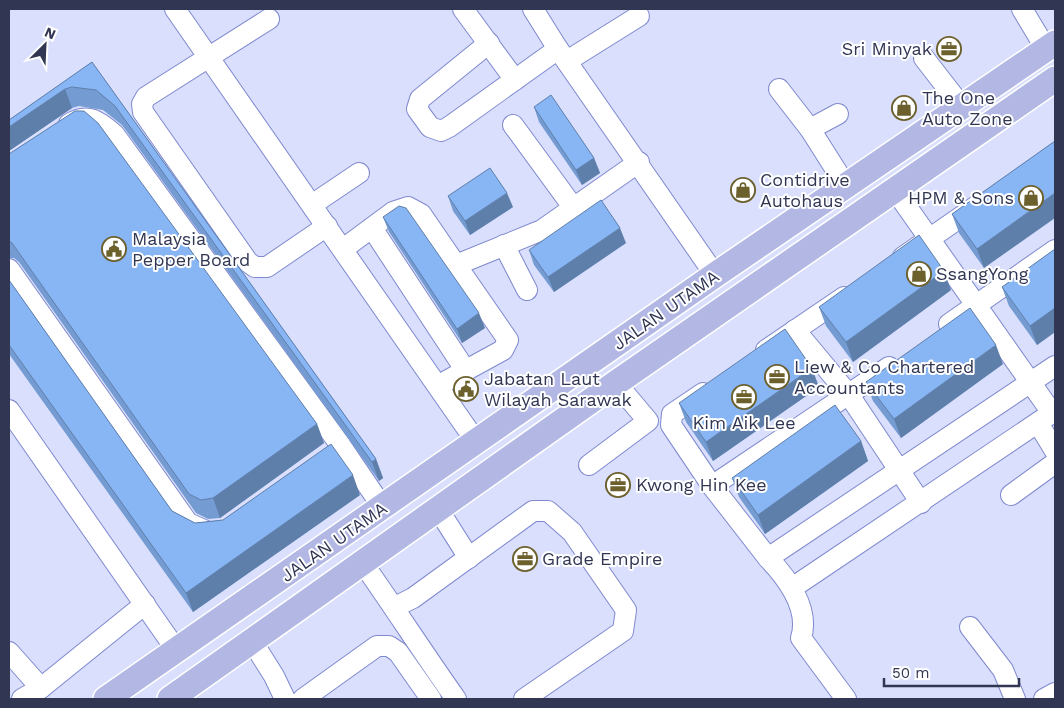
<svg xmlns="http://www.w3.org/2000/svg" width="1064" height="708" font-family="'Work Sans',sans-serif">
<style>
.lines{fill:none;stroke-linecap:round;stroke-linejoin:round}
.minor-casing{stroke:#7f89ce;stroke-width:22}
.major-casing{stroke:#fff;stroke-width:28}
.minor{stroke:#fff;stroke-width:20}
.major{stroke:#b2b8e3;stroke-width:25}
.wall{fill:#759cd2}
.shaded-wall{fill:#5f7fab}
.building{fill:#88b5f4;stroke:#5f7fab}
.labels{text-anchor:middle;stroke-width:4;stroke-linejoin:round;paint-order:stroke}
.poi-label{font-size:18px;fill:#313653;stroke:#fff;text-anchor:start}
.street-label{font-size:18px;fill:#313653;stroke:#fff}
</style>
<rect width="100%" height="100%" fill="#d9dffd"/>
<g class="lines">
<defs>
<g id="minor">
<path d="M175 9 477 443"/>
<path d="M463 9 515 80"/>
<path d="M533 9 558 49 715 275"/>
<path d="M1022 9 1046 49"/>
<path d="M269 19 146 97 142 104 143 112 248 262 255 267H267L327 226"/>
<path d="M489 43 420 99 417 109 430 127 441 131 449 127 558 49"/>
<path d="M924 58 962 107"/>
<path d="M567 61 639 16"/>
<path d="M779 89 810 129 846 186"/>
<path d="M69 124C88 112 99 121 114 134L341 446 383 508"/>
<path d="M513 125 573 207"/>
<path d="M810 129 838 114"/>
<path d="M895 190 1052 413"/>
<path d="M313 204 359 173"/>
<path d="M372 228 466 371"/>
<path d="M504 245 527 290"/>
<path d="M343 249 393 212 408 207 421 214 456 265"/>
<path d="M903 257 978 205"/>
<path d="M9 269 188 523 206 531"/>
<path d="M949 324 1055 250"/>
<path d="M795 330 849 395 921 503"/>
<path d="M766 350 844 297"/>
<path d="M439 385 503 350 508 340 456 265 542 230 639 162"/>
<path d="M703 393 672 414 671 425 712 486 768 558 1055 366"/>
<path d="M9 410 177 651"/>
<path d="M1038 423 1055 451"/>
<path d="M589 465 648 421 616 383"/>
<path d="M712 486 889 367"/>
<path d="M1011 495 1055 463"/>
<path d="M438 509 469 558"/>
<path d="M768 558C787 578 810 609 801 638L846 699"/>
<path d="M362 562C394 607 424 654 456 699"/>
<path d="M792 588 1055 411"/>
<path d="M395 607 413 598 533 511H548L572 532 626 610 623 631 524 699"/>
<path d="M970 627 1003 670 1015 699"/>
<path d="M252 641 274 676 285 699"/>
<path d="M9 652 41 688"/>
<path d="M22 699 41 688 145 604"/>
<path d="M303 699 377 646H389L398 652 431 699"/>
<path d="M1044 699 1055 693"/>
</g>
<g id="major">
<path d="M106 699 715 275 1055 43"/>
<path d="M170 699 616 383 1055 79"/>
</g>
</defs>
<!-- minor casing -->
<use href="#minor" class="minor-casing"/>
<!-- major casing -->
<use href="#major" class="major-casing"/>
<!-- minor -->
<use href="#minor" class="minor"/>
<!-- major -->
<use href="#major" class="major"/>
</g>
<!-- wall -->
<g class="wall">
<path d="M92 62 376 459 383 478 379 481 122 125 103 110 79 106 72 108 9 151V120Z"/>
<path d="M534 107 594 158 600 173 582 185 539 122Z"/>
<path d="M1055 141 984 268 959 233 952 214Z"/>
<path d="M9 154 317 424 324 443 220 518 208 519 196 513 19 262 14 258H9Z"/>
<path d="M448 196 513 207 470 235 453 211Z"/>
<path d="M383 217 485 328 462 343 389 232Z"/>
<path d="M626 243 554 292 534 265 529 250Z"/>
<path d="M1055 249V332L1037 345 1009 306 1002 287Z"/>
<path d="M9 280 172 511 195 523 223 520 360 495 193 612 9 354Z"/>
<path d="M951 290 853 362 826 326 819 307Z"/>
<path d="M1003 364 901 438 873 401 866 382Z"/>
<path d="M819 387 713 461 686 422 679 403Z"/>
<path d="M861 441 868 461 765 534 739 497 732 478Z"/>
</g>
<!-- shaded-wall -->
<g class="shaded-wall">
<path d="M65 89 72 108 9 151V127Z"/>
<path d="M594 158 600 173 582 185 576 170Z"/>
<path d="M507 193 513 207 470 235 465 221Z"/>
<path d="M1055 193V218L984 268 977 249Z"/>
<path d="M620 228 626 243 554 292 548 277Z"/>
<path d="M944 271 951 290 853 362 846 342Z"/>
<path d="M1055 308V332L1037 345 1030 326Z"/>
<path d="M479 313 485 328 462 343 457 329Z"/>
<path d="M996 345 1003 364 901 438 894 419Z"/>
<path d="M812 368 819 387 713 461 706 442Z"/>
<path d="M317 424 324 443 220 518 213 498Z"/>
<path d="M861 441 868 461 765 534 758 515Z"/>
<path d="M376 459 383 478 379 481 372 462Z"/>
<path d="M353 475 360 495 193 612 186 593Z"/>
</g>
<!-- building -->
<g class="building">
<path d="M92 62 376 459 372 462 115 106 96 90 72 87 65 89 9 127V120Z"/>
<path d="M551 95 594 158 576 170 534 107Z"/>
<path d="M75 111H84L98 123 317 424 213 498 201 500 189 494 12 243 9 241V154Z"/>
<path d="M1055 141V193L977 249 952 214Z"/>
<path d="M490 168 507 193 465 221 448 196Z"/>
<path d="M601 200 620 228 548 277 529 250Z"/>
<path d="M399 206 406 208 479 313 457 329 383 217Z"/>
<path d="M919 235 944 271 846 342 819 307Z"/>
<path d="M1055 249V308L1030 326 1002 287Z"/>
<path d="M9 280 172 511 195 523 223 520 331 444 353 475 186 593 9 345Z"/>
<path d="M970 308 996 345 894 419 866 382Z"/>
<path d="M785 329 812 368 706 442 679 403Z"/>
<path d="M835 405 861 441 758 515 732 478Z"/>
</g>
<!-- icons -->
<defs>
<symbol id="office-ring" viewBox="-11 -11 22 22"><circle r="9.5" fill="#fff" stroke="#6c602d" stroke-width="1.5"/><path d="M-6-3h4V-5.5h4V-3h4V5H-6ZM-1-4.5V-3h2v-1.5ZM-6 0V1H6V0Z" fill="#6c602d"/></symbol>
<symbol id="shop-ring" viewBox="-11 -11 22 22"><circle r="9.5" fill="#fff" stroke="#6c602d" stroke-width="1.5"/><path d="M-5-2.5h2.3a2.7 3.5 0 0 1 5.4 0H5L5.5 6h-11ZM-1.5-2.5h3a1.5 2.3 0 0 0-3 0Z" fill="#6c602d"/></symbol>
<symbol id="civic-ring" viewBox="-11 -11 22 22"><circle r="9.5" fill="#fff" stroke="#6c602d" stroke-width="1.5"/><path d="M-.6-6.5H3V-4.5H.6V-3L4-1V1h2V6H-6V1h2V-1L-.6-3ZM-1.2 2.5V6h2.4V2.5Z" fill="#6c602d"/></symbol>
</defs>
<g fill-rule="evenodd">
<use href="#office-ring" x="935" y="35" width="28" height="28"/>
<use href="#shop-ring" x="890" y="94" width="28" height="28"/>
<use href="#shop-ring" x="729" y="176" width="28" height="28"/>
<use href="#shop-ring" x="1017" y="184" width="28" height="28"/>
<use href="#civic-ring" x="100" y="235" width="28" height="28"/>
<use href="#shop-ring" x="905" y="260" width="28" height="28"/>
<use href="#office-ring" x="763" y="363" width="28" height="28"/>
<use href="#civic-ring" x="452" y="375" width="28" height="28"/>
<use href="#office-ring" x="730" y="383" width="28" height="28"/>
<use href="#office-ring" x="604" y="471" width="28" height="28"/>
<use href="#office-ring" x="511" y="545" width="28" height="28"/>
</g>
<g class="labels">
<!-- poi labels -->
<g class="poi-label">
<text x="932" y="55" text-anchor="end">Sri Minyak</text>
<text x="922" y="104">The One<tspan x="922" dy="21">Auto Zone</tspan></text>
<text x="760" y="186">Contidrive<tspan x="760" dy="21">Autohaus</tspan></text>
<text x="1014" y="204" text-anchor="end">HPM &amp; Sons</text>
<text x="132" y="245">Malaysia<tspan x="132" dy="21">Pepper Board</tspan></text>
<text x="936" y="280">SsangYong</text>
<text x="794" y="373">Liew &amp; Co Chartered<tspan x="794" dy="21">Accountants</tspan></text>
<text x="484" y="385">Jabatan Laut<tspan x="484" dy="21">Wilayah Sarawak</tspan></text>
<text x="744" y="429" text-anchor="middle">Kim Aik Lee</text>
<text x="636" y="491">Kwong Hin Kee</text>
<text x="542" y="565">Grade Empire</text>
</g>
<!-- street labels -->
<g class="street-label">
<text transform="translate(666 310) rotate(-35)" y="6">JALAN UTAMA</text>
<text transform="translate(334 542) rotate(-35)" y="6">JALAN UTAMA</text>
</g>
</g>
<!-- border -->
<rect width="1064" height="708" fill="none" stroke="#313653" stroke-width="20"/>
<!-- north arrow -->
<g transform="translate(45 45) rotate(24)" stroke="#ffffff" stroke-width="4" paint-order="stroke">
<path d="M0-4L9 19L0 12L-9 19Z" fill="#313653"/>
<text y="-8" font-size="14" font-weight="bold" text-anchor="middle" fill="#313653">N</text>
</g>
<!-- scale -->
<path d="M884 678v8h135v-8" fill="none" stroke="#313653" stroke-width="2.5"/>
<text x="892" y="678" font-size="15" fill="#313653" stroke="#ffffff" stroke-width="4" paint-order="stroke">50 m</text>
</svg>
